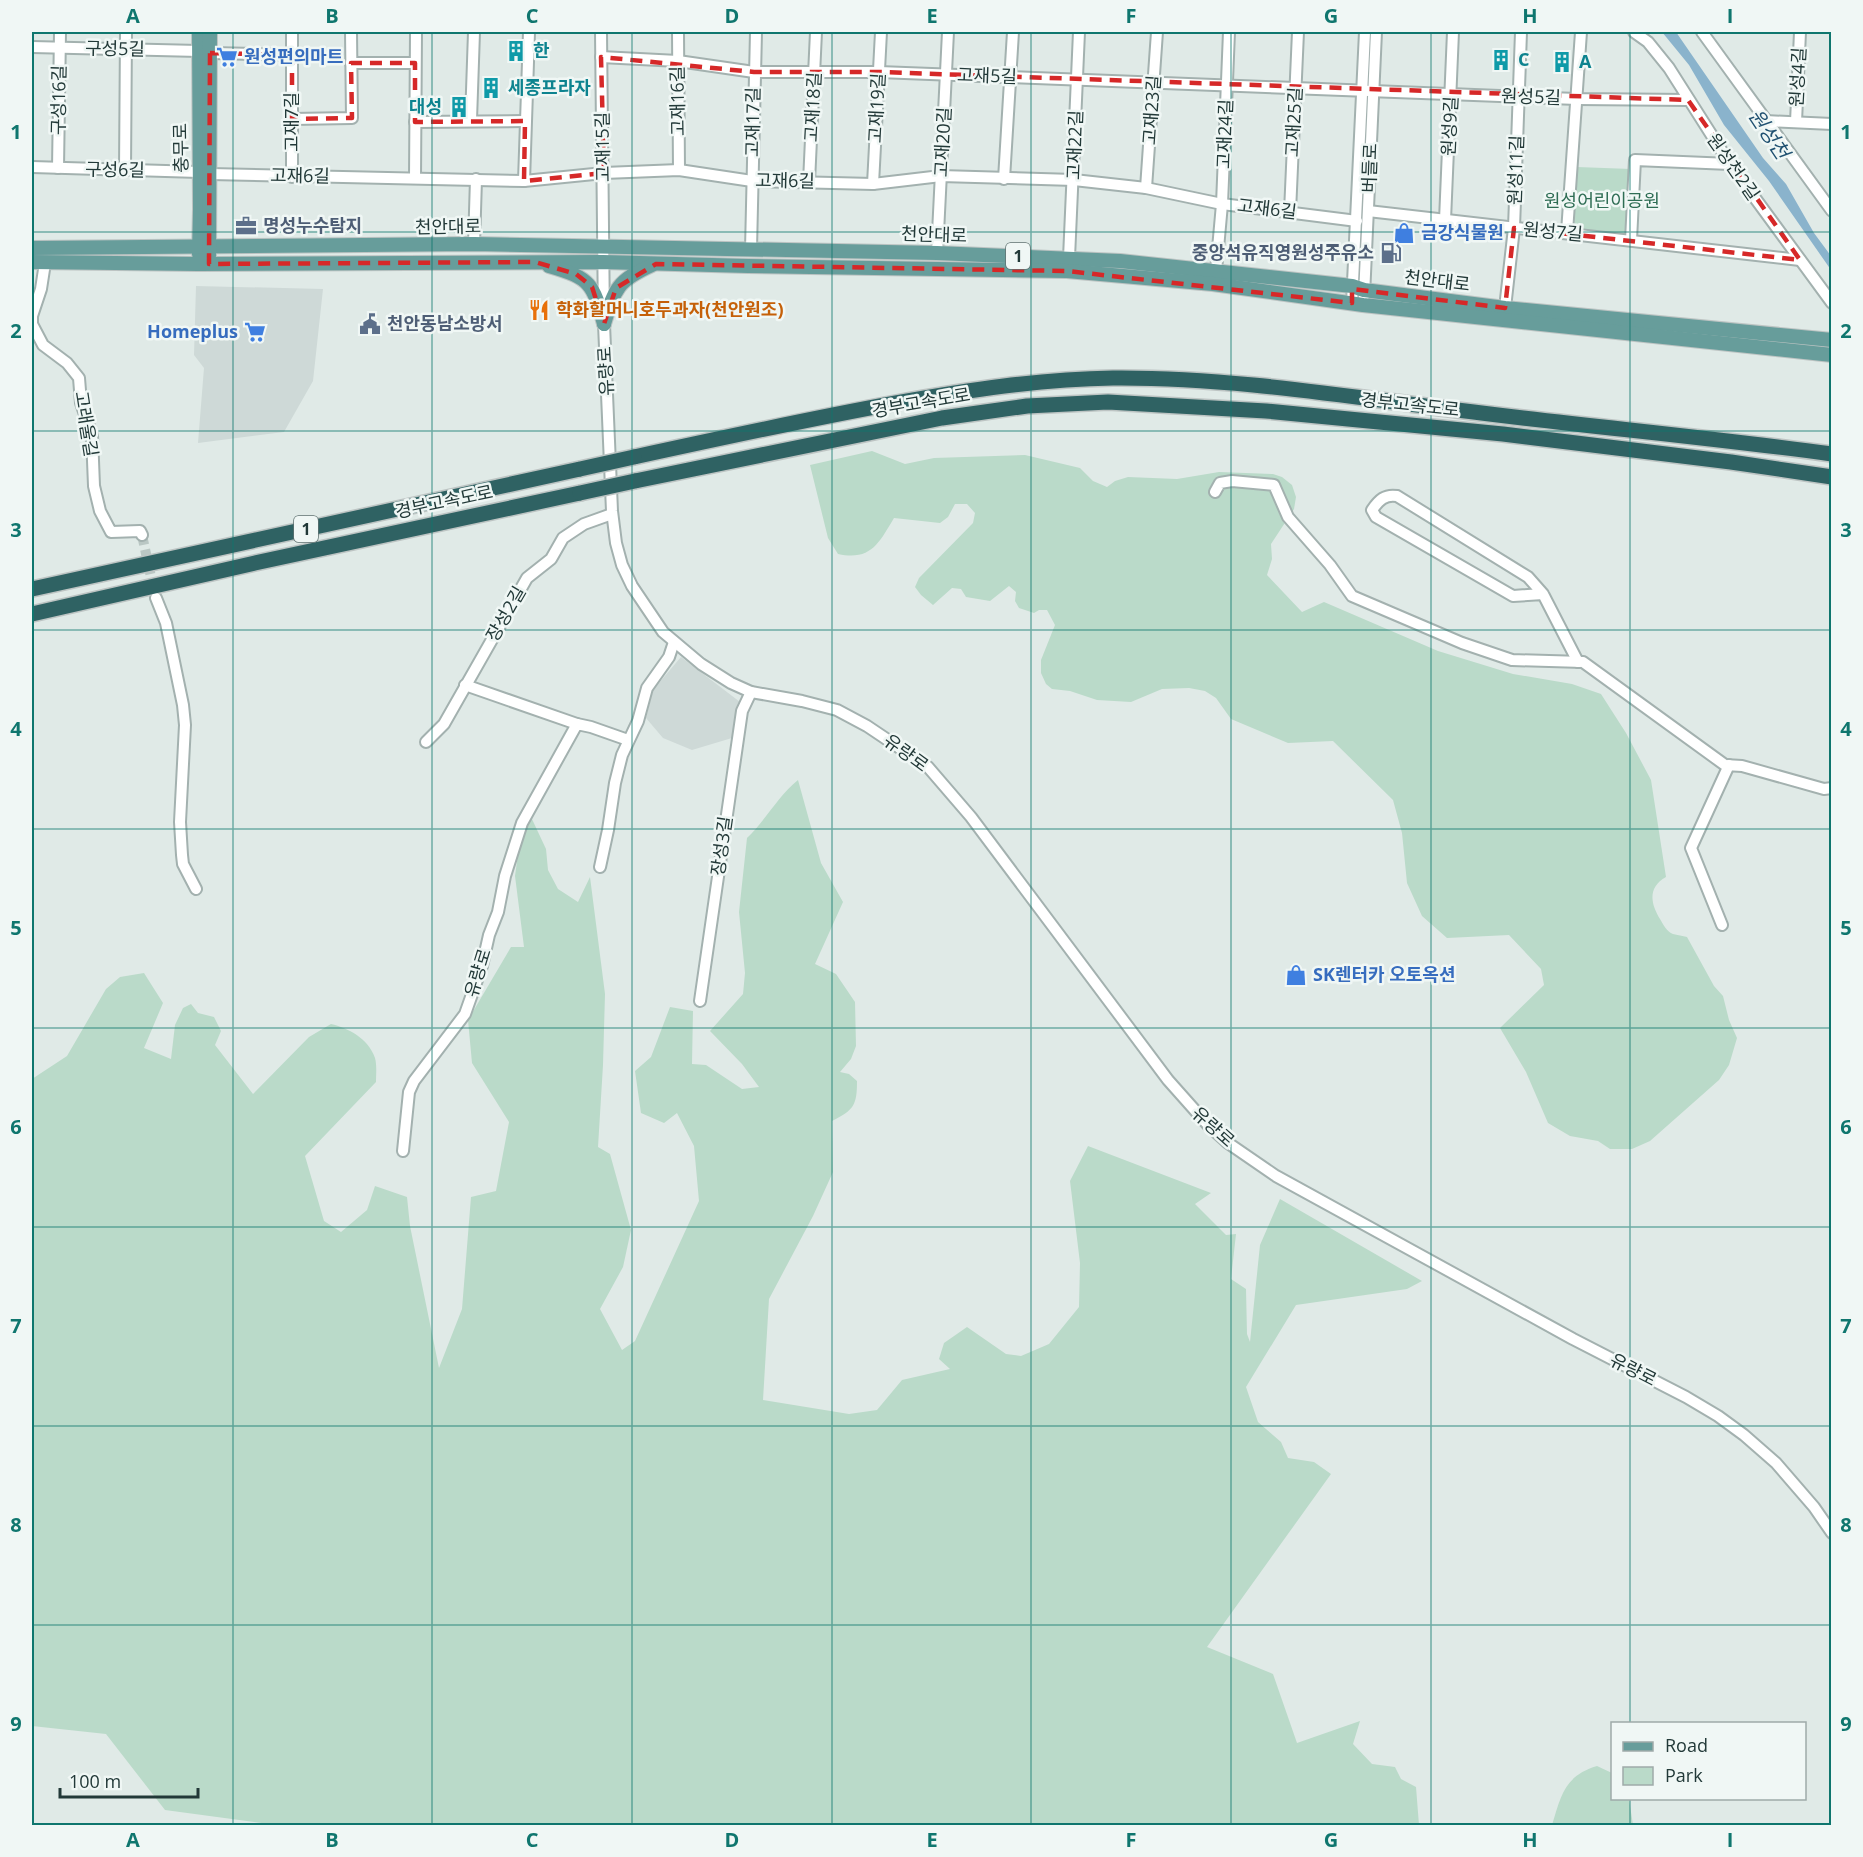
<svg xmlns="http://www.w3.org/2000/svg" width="1863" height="1857" font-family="'Open Sans','Noto Sans KR',sans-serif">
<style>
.built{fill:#ced9d7}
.green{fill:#badac9}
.water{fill:#8ab3cc}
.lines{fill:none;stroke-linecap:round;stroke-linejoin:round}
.minor-tunnel{stroke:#bac7c4;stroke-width:10;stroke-dasharray:10 5;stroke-linecap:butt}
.minor-casing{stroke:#a3b1af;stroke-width:14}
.major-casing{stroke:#bdc4c3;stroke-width:16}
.highway-casing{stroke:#bdc4c3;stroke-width:18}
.minor{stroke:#fff;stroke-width:10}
.major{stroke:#679d9b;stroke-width:14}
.highway{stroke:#2f6263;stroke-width:15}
.highway-bridge-casing{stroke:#bdc4c3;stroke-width:18;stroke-linecap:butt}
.highway-bridge{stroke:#2f6263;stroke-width:15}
.marked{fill:none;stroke:#d62828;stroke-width:4.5;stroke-dasharray:12 8;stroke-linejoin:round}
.grid{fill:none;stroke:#0f766e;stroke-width:1.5;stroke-opacity:0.55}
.labels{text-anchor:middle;stroke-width:5;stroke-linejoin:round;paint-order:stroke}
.shield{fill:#f0f7f5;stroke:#607271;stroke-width:1.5}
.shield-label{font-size:16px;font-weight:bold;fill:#223938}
.street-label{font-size:18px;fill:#223938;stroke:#f0f7f5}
.culture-label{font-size:18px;font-weight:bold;fill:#0d838f;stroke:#f0f7f5;text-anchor:start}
.shop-label{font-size:18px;font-weight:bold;fill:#366cbe;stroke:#f0f7f5;text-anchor:start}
.park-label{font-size:18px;fill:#2e6d54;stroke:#f0f7f5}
.service-label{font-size:18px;font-weight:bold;fill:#4e5e75;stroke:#f0f7f5;text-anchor:start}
.food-label{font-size:18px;font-weight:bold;fill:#c56008;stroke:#f0f7f5;text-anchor:start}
.water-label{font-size:20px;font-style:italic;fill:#205171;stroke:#f0f7f5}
.neatline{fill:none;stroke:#0f766e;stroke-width:2}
.grid-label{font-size:20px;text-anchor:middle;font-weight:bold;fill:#0f766e}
</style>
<rect width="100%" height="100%" fill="#e0eae7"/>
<!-- built -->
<g class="built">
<path d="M196 286 323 289 313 381 284 432 198 443 204 368 194 355Z"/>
<path d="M681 657 740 702 736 708 732 738 692 750 663 738 646 718 653 690Z"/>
</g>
<!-- green -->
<g class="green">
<path d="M1577 167 1631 169 1627 240 1574 233Z"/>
<path d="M872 451 905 464 934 458 1025 455 1080 468 1093 481 1107 487 1115 481 1128 477 1177 479 1219 472 1273 474 1282 477 1292 485 1296 497 1294 509 1271 544 1272 559 1267 575 1302 612 1324 602 1438 651 1513 674 1572 684 1601 694 1626 733 1651 780 1666 877C1648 887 1650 903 1660 919 1663 924 1667 932 1673 934 1677 935 1683 936 1687 937L1714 986 1723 996 1729 1020 1737 1038 1729 1065 1719 1080 1650 1141 1632 1149H1610L1598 1141 1570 1136 1548 1123 1526 1072 1500 1028 1544 985 1541 969 1509 935 1447 938 1422 916 1407 883 1402 833 1393 800 1333 741 1288 743 1231 719 1216 698 1205 691 1189 688 1162 689 1131 702 1097 700 1070 691 1052 689 1046 684 1041 673V660L1055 625 1047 610H1039L1034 613 1019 608 1015 601 1016 592 1009 586 990 601 966 597 961 589 952 588 933 605 921 595 915 587 919 578 973 523 975 513 967 504H955L948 517 940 523 894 518C879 543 871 561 838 554L828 538 810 465Z"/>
<path d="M798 780 821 863 843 902 815 964 836 974 855 1002 856 1046 851 1059 840 1072 849 1074 857 1081C857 1105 854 1110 832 1121L833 1172 813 1216 769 1299 763 1400 849 1414 877 1410 902 1380 950 1369 939 1359 944 1343 967 1327 1006 1354 1021 1356 1049 1344 1079 1307 1080 1263 1070 1181 1088 1146 1211 1193 1195 1204 1226 1235 1236 1234 1231 1279 1246 1289 1247 1334 1250 1342 1260 1245 1280 1199 1422 1281 1407 1289 1296 1305 1246 1387 1258 1422 1281 1442 1288 1458 1314 1462 1331 1474 1207 1647 1273 1674 1297 1743 1360 1721 1353 1744 1372 1764 1395 1767 1401 1779 1416 1787 1419 1825H277L165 1810 106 1734 32 1726V1079L67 1056 106 989 120 977 144 973 163 1003 144 1048 171 1059 175 1025 183 1008 191 1004 198 1013 214 1017 221 1031 215 1045 253 1094 309 1037 331 1024C348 1028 368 1038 375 1058 377 1065 376 1075 376 1082L305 1156 324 1221 341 1232 367 1210 375 1186 407 1197 410 1226 439 1368 462 1309 471 1197 496 1191 509 1122 472 1063 468 1020 511 947H524L515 876 519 847 531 817 546 849 548 870 558 889 578 902 590 877 605 994 603 1065 598 1147 610 1154 631 1230 623 1267 600 1309 622 1350 635 1341 699 1201 694 1146 677 1113 664 1123 641 1113 635 1071 651 1057 670 1007 693 1011 692 1064 706 1065 742 1089 759 1087 742 1064 710 1031 743 994 745 973 739 912 747 838C766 820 778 796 798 780Z"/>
<path d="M1597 1766 1612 1773V1798L1629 1799 1633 1825H1552C1561 1796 1564 1776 1597 1766Z"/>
</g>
<!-- water -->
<path class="water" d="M1662 32H1676L1763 158 1786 184 1814 233 1831 256V270L1769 181 1724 125 1689 65Z"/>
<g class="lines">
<!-- minor-tunnel -->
<path class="minor-tunnel" d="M142 535 154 591"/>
<defs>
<g id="minor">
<path d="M292 32V177"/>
<path d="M601 32 604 324 612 511 616 543 622 565 632 586 663 632 701 664 731 683 751 692 802 701 837 710 867 726 928 767 971 817 1168 1080 1208 1125 1228 1143 1276 1176 1573 1339 1686 1397 1718 1416 1744 1435 1776 1463 1814 1507 1832 1533"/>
<path d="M678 32 679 170"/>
<path d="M1634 32 1648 42 1669 68 1730 164 1832 303"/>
<path d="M1702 32 1832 211"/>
<path d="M32 47 199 51"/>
<path d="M210 53 292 55"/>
<path d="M601 57 678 61 754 72H879L1577 99 1688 100"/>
<path d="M351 63H415"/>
<path d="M292 119 352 118 351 32"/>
<path d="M471 120 474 32"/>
<path d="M1765 121 1832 124"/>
<path d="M415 122 525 121"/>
<path d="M1796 122 1800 32"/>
<path d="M32 167 199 172"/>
<path d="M58 168 60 32"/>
<path d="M125 170 126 32"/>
<path d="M210 174 524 181 604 173 679 170 752 181 873 184 941 176 1074 180 1146 188 1222 204 1357 221"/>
<path d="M415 178 416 32"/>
<path d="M1004 179 1013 32"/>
<path d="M524 181 529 32"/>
<path d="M809 182 816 32"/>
<path d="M873 184 881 32"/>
<path d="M1146 188 1157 32"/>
<path d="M1368 211 1800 260"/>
<path d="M1290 212 1298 32"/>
<path d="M1445 220 1453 32"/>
<path d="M1567 232 1581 32"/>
<path d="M1631 240 1635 160 1730 164"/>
<path d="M474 244 476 179"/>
<path d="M751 249 756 32"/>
<path d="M937 253 948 32"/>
<path d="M1069 258 1079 32"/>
<path d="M45 263 41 289 32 316V324L43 345 67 363 79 378 81 403 92 435 94 486 100 511 111 532 140 531 142 535"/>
<path d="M1216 271 1222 204 1229 32"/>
<path d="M1364 296 1376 32"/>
<path d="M1352 303 1365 32"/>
<path d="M1505 308 1514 228 1521 32"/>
<path d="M1215 492 1220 483 1232 481 1274 485 1288 517 1330 565 1352 596 1462 643 1512 660 1583 662 1725 765 1742 766 1824 789 1832 788"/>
<path d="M1543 594 1513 596 1376 517 1372 510C1379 500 1385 494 1397 496L1528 577 1543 594 1578 662"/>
<path d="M156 598 166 623 183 705 185 725 180 822 182 855 183 864 196 889"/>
<path d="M465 685 577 724"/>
<path d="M426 742 444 724 527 578 551 559 563 538 584 524 612 514"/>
<path d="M600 867 608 830 615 783 622 755 638 721 647 688 669 657 674 642"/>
<path d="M1722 925 1691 848 1729 765"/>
<path d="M700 1001 742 711 751 692"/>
<path d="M403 1151 409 1092 414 1081 465 1014 482 966 489 935 498 912 505 876 522 823 577 724 591 727 628 740"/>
</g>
<g id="major">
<path d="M199 32 200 209 199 254"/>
<path d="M32 248 474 244 937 253 1120 261 1352 286 1364 290 1505 308 1832 340"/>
<path d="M209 256 210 32"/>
<path d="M32 262 198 264 603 262 748 266 1067 271 1213 284 1363 305 1832 355"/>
<path d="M549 266C591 278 593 284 604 324"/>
<path d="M604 324C615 288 617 281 652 265"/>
</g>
<g id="highway">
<path d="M634 457C721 438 808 419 896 403 968 390 1040 379 1113 378 1228 377 1344 396 1457 410 1582 426 1707 437 1832 454"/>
<path d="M635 481 942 418 1027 406 1108 402 1266 411 1503 434 1731 462 1832 477"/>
<path d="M32 589 580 469"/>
<path d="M32 614 255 563 580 493"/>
</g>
</defs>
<!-- minor casing -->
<use href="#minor" class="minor-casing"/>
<!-- major casing -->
<use href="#major" class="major-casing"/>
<!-- highway casing -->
<use href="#highway" class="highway-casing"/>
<!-- minor -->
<use href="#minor" class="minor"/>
<!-- major -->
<use href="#major" class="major"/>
<!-- highway -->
<use href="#highway" class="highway"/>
<defs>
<g id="highway-bridge">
<path d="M580 469 634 457"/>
<path d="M580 493 635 481"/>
</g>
</defs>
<!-- highway-bridge casing -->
<use href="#highway-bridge" class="highway-bridge-casing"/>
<!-- highway-bridge -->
<use href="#highway-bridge" class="highway-bridge"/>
</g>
<!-- marked area -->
<path class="marked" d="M210 53 292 55V119L352 118 351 63H415V122L525 121 524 181 604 173 601 57 754 72H879L1688 100 1800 260 1514 228 1505 308 1352 289V303L1067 271 656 264 616 288 604 324 592 287 576 274 535 262 209 264Z"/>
<!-- grid -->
<path class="grid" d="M233 32V1826M432 32V1826M632 32V1826M832 32V1826M1031 32V1826M1231 32V1826M1431 32V1826M1630 32V1724M32 232H1832M32 431H1832M32 630H1832M32 829H1832M32 1028H1832M32 1227H1832M32 1426H1832M32 1625H1832M1630 1798V1826"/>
<!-- icons -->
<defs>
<symbol id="building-bare" viewBox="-9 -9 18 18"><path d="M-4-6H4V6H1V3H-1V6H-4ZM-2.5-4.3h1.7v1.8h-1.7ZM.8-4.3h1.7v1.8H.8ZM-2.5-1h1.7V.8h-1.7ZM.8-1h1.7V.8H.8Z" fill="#0f9aa8" stroke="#f0f7f5" stroke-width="2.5" paint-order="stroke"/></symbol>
<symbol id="supermarket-bare" viewBox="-9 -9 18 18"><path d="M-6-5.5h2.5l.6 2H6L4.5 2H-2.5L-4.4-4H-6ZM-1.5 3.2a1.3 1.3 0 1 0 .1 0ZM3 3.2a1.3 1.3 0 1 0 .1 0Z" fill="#3f7fe0" stroke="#f0f7f5" stroke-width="2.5" paint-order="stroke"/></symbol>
<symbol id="office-bare" viewBox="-9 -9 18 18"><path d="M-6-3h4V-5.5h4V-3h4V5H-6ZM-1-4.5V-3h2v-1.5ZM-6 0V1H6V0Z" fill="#5c6f8a" stroke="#f0f7f5" stroke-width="2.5" paint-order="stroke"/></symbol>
<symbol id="shop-bare" viewBox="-9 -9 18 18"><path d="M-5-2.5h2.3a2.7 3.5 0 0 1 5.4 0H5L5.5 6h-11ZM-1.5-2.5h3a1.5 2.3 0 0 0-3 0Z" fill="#3f7fe0" stroke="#f0f7f5" stroke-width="2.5" paint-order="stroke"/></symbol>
<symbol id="fuel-bare" viewBox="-9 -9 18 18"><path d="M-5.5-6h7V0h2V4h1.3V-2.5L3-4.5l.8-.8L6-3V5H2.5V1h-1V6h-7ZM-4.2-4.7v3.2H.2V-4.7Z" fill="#5c6f8a" stroke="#f0f7f5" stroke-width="2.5" paint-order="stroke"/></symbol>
<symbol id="restaurant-bare" viewBox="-9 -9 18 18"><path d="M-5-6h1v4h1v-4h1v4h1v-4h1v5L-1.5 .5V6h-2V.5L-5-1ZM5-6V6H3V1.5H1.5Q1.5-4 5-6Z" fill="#e8710a" stroke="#f0f7f5" stroke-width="2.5" paint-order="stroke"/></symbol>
<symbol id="civic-bare" viewBox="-9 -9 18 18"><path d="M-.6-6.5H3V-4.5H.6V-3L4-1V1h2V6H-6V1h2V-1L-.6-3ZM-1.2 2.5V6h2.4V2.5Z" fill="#5c6f8a" stroke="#f0f7f5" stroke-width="2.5" paint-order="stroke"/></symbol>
</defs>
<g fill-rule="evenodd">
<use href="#building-bare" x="501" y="36" width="30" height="30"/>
<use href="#supermarket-bare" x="212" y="42" width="30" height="30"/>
<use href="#building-bare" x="1486" y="45" width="30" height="30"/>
<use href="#building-bare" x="1547" y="47" width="30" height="30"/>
<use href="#building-bare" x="476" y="73" width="30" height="30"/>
<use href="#building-bare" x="444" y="92" width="30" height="30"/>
<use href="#office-bare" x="231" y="211" width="30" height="30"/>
<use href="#shop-bare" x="1389" y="218" width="30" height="30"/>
<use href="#fuel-bare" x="1376" y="238" width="30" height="30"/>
<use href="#restaurant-bare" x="524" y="295" width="30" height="30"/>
<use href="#civic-bare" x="355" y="309" width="30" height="30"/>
<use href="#supermarket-bare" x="240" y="317" width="30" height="30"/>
<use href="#shop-bare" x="1281" y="960" width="30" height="30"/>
</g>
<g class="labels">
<!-- shield labels -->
<g class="shield">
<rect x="1006" y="243" width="24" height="26" rx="4.5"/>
<rect x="294" y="516" width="24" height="26" rx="4.5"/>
</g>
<g class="shield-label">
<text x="1018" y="262">1</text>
<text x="306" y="535">1</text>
</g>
<!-- street labels -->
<g class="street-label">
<text transform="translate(115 49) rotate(1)" y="6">구성5길</text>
<text transform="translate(987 76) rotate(2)" y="6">고재5길</text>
<text transform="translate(1798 77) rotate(-87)" y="6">원성4길</text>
<text transform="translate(1531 97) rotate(2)" y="6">원성5길</text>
<text transform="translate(59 100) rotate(-89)" y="6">구성16길</text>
<text transform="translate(678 101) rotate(-91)" y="6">고재16길</text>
<text transform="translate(813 107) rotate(-87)" y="6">고재18길</text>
<text transform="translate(877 108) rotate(-87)" y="6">고재19길</text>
<text transform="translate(1152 110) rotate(-86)" y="6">고재23길</text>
<text transform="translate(292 122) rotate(-90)" y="6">고재7길</text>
<text transform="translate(753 122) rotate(-89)" y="6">고재17길</text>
<text transform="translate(1294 122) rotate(-87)" y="6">고재25길</text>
<text transform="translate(1450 126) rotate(-87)" y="6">원성9길</text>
<text transform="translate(1225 134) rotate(-88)" y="6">고재24길</text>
<text transform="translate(943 142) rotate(-87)" y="6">고재20길</text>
<text transform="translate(1075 145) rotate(-88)" y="6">고재22길</text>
<text transform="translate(603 147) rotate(-91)" y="6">고재15길</text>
<text transform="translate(181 148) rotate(-91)" y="6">충무로</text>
<text transform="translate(1733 167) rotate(55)" y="6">원성천2길</text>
<text transform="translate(1370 168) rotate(-88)" y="6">버들로</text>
<text transform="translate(115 170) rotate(1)" y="6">구성6길</text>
<text transform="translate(1516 170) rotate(-88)" y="6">원성11길</text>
<text transform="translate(300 176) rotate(1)" y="6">고재6길</text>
<text transform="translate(785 181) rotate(1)" y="6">고재6길</text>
<text transform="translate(1267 209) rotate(7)" y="6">고재6길</text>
<text transform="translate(448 227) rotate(-1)" y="6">천안대로</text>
<text transform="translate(1553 232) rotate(5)" y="6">원성7길</text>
<text transform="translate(934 235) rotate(2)" y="6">천안대로</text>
<text transform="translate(1437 281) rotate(7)" y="6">천안대로</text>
<text transform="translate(606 371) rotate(-93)" y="6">유량로</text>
<text transform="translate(921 403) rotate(-10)" y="6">경부고속도로</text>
<text transform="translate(1410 405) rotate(6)" y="6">경부고속도로</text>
<text transform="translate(86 424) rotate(81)" y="6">고래울길</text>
<text transform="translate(444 502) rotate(-12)" y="6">경부고속도로</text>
<text transform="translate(506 614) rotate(-60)" y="6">장성2길</text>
<text transform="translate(906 753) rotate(36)" y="6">유량로</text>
<text transform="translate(722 846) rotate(-82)" y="6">장성3길</text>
<text transform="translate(478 973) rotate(-73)" y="6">유량로</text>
<text transform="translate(1213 1127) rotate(42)" y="6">유량로</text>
<text transform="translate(1633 1370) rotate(27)" y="6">유량로</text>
</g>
<!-- culture labels -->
<g class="culture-label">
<text x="533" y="57">한</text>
<text x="1518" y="66">C</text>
<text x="1579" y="68">A</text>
<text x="508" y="94">세종프라자</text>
<text x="442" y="113" text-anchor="end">대성</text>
</g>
<!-- shop labels -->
<g class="shop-label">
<text x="244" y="63">원성편의마트</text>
<text x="1421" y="239">금강식물원</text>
<text x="238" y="338" text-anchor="end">Homeplus</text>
<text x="1313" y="981">SK렌터카 오토옥션</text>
</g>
<!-- park labels -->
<g class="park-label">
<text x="1602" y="207">원성어린이공원</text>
</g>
<!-- service labels -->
<g class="service-label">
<text x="263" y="232">명성누수탐지</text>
<text x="1374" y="259" text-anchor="end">중앙석유직영원성주유소</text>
<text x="387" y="330">천안동남소방서</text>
</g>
<!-- food labels -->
<g class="food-label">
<text x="556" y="316">학화할머니호두과자(천안원조)</text>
</g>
<!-- water labels -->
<g class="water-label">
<text transform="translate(1769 134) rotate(56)" y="7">원성천</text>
</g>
</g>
<!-- border -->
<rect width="1863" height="1857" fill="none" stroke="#f0f7f5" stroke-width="66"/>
<!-- legend -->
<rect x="1611" y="1722" width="195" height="78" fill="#f0f7f5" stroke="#9eaba9" stroke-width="1.5"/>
<rect x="1623" y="1742" width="30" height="9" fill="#679d9b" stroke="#9eaba9" stroke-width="1.5"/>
<text x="1665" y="1752" font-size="18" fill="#223938">Road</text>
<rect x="1623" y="1767" width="30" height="18" fill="#badac9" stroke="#9eaba9" stroke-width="1.5"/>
<text x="1665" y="1782" font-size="18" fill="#223938">Park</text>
<!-- scale -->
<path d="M60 1788v9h138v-9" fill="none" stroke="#223938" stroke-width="3"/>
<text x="69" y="1788" font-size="18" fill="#223938" stroke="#f0f7f5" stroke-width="4.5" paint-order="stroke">100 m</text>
<rect x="33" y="33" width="1797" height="1791" class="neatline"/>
<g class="grid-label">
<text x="133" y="23">A</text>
<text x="332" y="23">B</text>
<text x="532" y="23">C</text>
<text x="732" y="23">D</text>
<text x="932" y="23">E</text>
<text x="1131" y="23">F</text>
<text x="1331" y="23">G</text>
<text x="1530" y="23">H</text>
<text x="1730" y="23">I</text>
<text x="16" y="139">1</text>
<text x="1846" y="139">1</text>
<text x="16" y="338">2</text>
<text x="1846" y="338">2</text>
<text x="16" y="537">3</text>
<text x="1846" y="537">3</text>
<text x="16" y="736">4</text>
<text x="1846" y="736">4</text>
<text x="16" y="935">5</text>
<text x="1846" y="935">5</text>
<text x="16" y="1134">6</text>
<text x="1846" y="1134">6</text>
<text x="16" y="1333">7</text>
<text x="1846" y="1333">7</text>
<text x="16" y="1532">8</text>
<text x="1846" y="1532">8</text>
<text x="16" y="1731">9</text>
<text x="1846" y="1731">9</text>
<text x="133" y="1847">A</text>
<text x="332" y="1847">B</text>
<text x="532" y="1847">C</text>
<text x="732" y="1847">D</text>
<text x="932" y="1847">E</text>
<text x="1131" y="1847">F</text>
<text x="1331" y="1847">G</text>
<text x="1530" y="1847">H</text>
<text x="1730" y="1847">I</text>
</g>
</svg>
